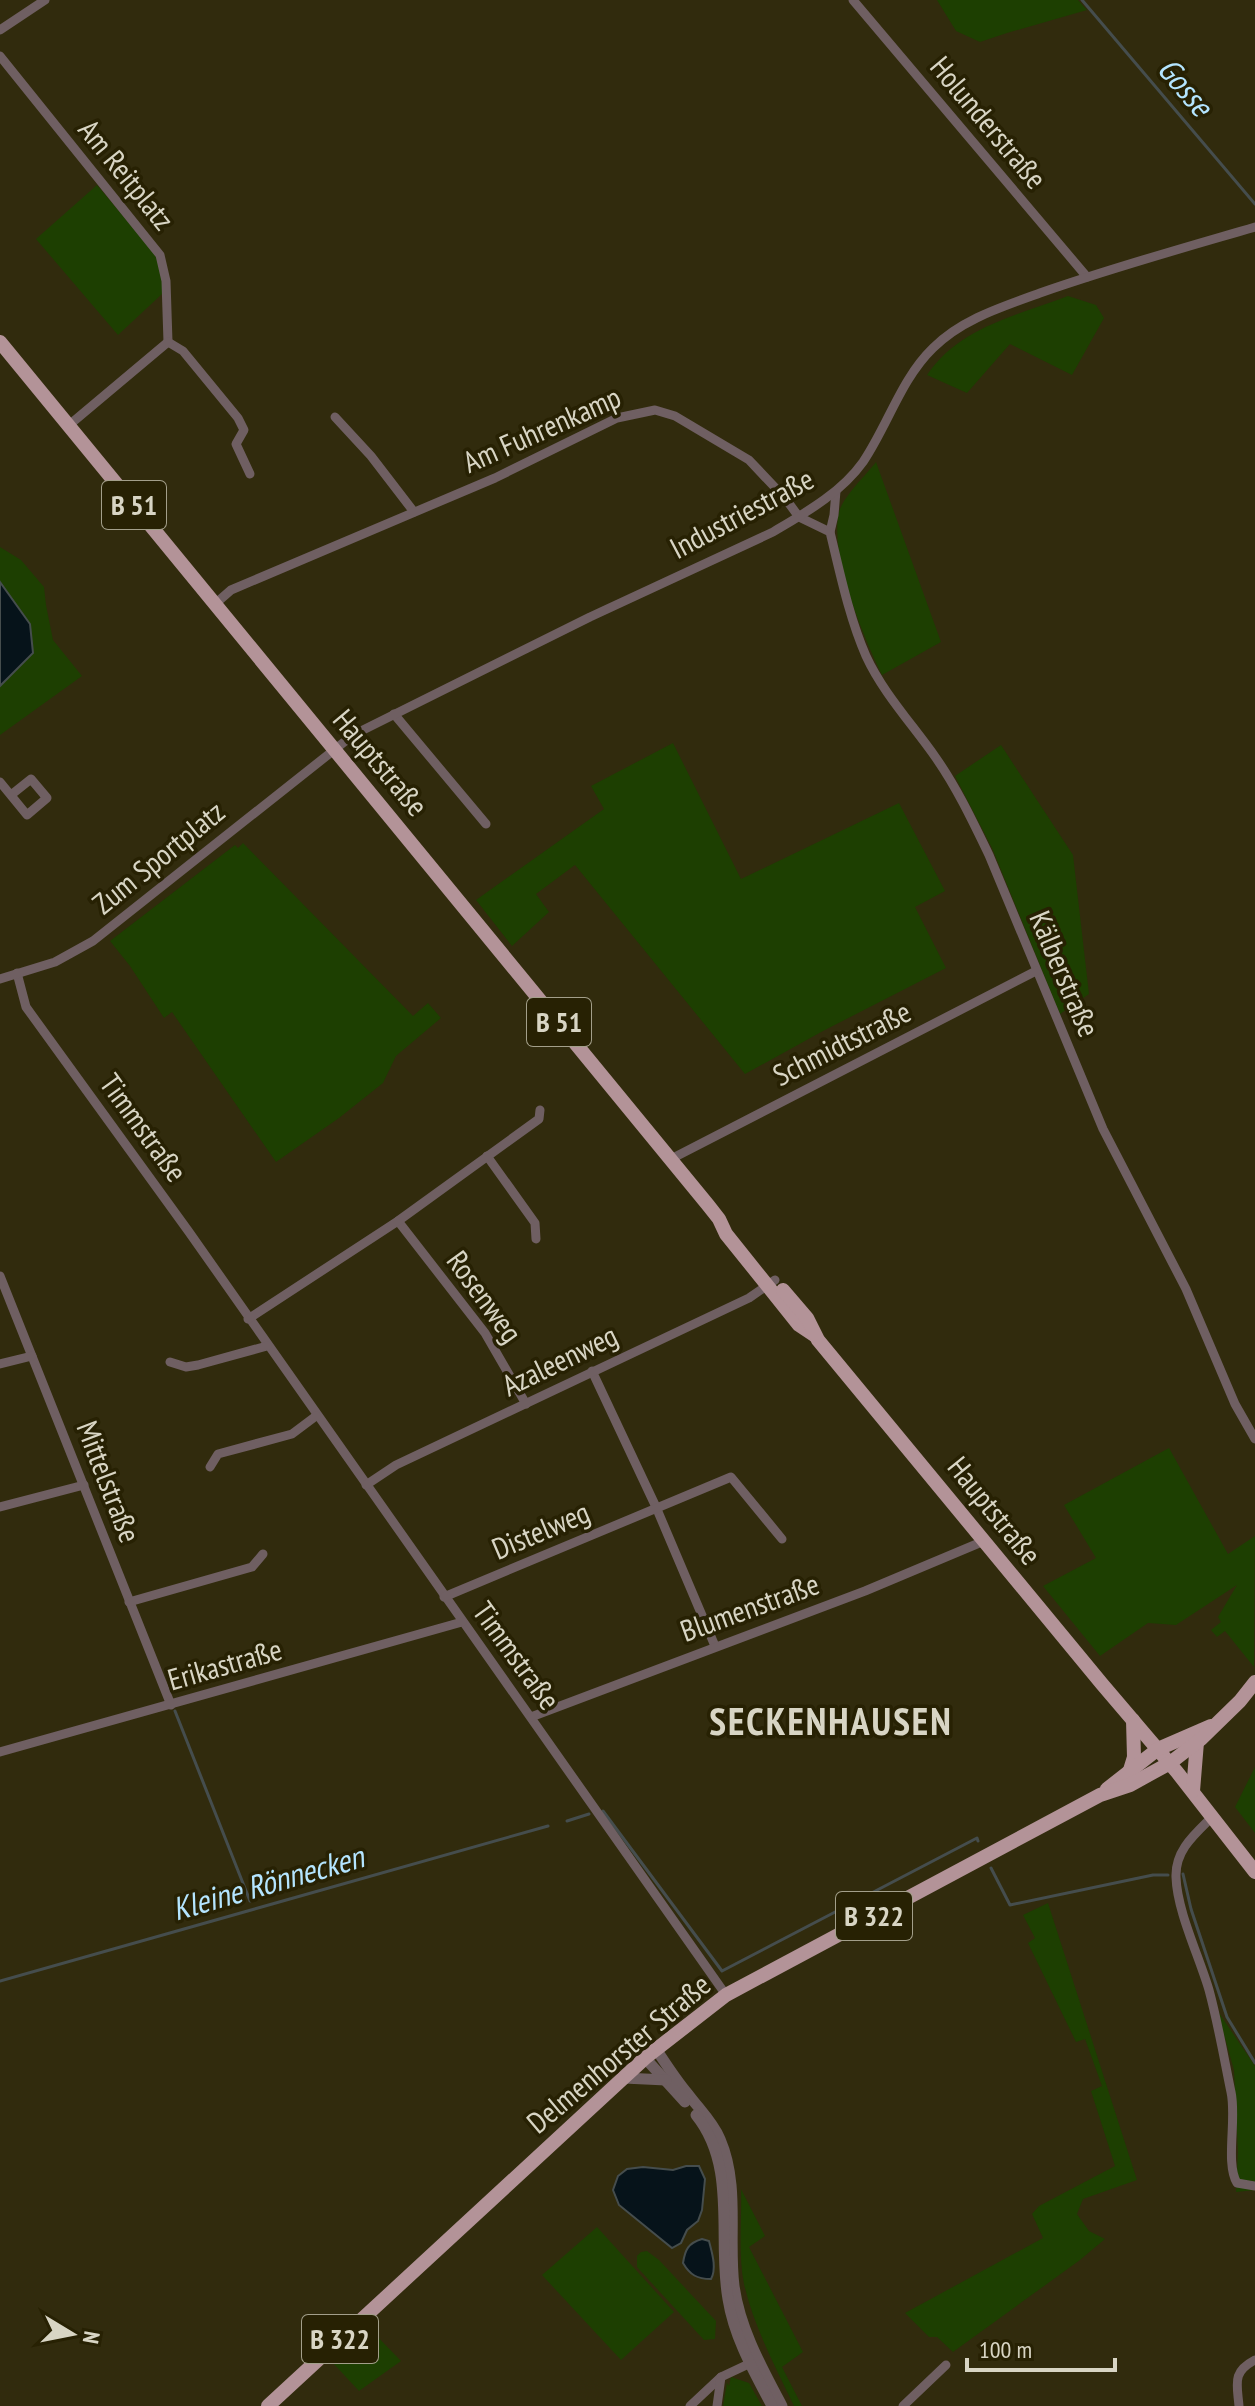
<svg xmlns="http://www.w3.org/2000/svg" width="1255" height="2406" font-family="'PT Sans Narrow',sans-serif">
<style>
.green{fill:#1d3f01}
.water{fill:#06131a;stroke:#454d4d;stroke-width:2}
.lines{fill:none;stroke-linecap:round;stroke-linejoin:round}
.stream{stroke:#454d4d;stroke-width:3}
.minor{stroke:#6f5f62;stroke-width:9}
.tertiary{stroke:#6f5f62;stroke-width:11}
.primary{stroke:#b39398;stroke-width:14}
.labels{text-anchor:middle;stroke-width:7;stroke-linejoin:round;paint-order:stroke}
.shield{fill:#272103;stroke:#a39f8a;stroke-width:2}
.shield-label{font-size:28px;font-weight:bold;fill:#d8d5c4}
.street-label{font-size:30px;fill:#d8d5c4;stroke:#272103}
.water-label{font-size:32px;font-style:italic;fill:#b4e5ff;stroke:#272103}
.district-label{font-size:38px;font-weight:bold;letter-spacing:2px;fill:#d8d5c4;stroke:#272103}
</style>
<rect width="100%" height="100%" fill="#312b0d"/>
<!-- green -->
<g class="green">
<path d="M937 0H1078L1087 10 1007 33 980 42 956 31Z"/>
<path d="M97 185 159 259 163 277 162 294 118 335 36 239Z"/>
<path d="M1068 296 1096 305 1104 318 1072 375 1010 344 967 393 927 375C959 327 1018 315 1068 296Z"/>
<path d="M876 462 941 642 882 675C863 636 829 555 839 512 843 497 866 475 876 462Z"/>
<path d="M0 547 21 560 44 587 46 605 53 640 82 676 0 735Z"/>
<path d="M673 743 741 879 899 803 945 891 915 907 946 968 823 1031 745 1074 575 865 536 894 549 912 512 946 476 900 604 809 591 786Z"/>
<path d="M1001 745 1073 855 1089 994 1060 1014 992 848 955 776Z"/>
<path d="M243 843 413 1016 428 1003 441 1018 396 1056 383 1083 339 1118 276 1162 172 1012 164 1018 130 966 110 941 235 845 238 848Z"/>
<path d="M1169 1448 1228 1554 1255 1536 1254 1667 1225 1631 1217 1637 1211 1630 1221 1622 1218 1617 1237 1585 1176 1625 1148 1623 1100 1656 1043 1586 1096 1558 1064 1505Z"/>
<path d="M1255 1767V1833L1235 1807Z"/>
<path d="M1048 1903 1137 2180 1083 2199 1077 2214 1089 2231 1105 2239 1080 2260 953 2352 937 2337H929L905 2313 1043 2238 1032 2214 1039 2206 1115 2166 1091 2091 1102 2086 1085 2039 1076 2042 1028 1943 1035 1938 1023 1915Z"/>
<path d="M1217 2010 1255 2066V2190L1236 2192 1238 2152 1234 2070Z"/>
<path d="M741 2189 765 2236 749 2247 803 2352 782 2367 802 2406H794C775 2366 754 2327 744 2284 738 2254 742 2220 741 2189Z"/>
<path d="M597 2227 674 2312 621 2360 542 2275Z"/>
<path d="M647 2251 659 2260 716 2321 715 2339 704 2340 637 2267V2256L641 2252Z"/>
<path d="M369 2328 401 2361 359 2391 332 2362Z"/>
<path d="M731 2377 749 2383 762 2406H723L727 2383 729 2386Z"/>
</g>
<!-- water -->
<g class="water">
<path d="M0 582 30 624 33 653 0 686Z"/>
<path d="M686 2166H699L705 2179 702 2210 698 2221 687 2230 681 2243 672 2248 619 2205 613 2190 618 2176 627 2169 643 2167 673 2170Z"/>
<path d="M702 2239 709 2241C712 2253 717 2268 711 2279 697 2279 690 2275 683 2263 685 2250 688 2243 702 2239Z"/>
</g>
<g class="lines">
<!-- stream -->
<g class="stream">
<path d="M1082 0 1255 204"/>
<path d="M175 1711 250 1901"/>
<path d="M603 1811 722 1971 977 1838 978 1841"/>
<path d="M567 1821 589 1814"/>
<path d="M991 1868 1010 1905 1153 1875H1168"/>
<path d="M1183 1874 1191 1909 1227 2017 1255 2063"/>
<path d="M0 1981 548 1826"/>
</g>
<!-- minor -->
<g class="minor">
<path d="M853 0 1087 277"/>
<path d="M0 30 45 0"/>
<path d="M0 56 160 255 166 281 168 342"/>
<path d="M168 342 183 351 238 418 244 430 236 444 250 474"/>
<path d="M335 417 371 456 414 512"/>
<path d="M68 426 168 342"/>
<path d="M830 532 834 515 836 491"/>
<path d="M215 604 231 590 495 478 617 418 655 410 675 416 749 460 785 498 799 517 830 532C840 573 849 617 866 656 883 693 913 725 936 758 957 788 973 822 989 855L1103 1129 1186 1289 1235 1404 1255 1439"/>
<path d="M394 714 486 824"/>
<path d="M0 782 27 815 47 798 31 779 11 795"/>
<path d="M17 973 26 1007 189 1232 726 1995"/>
<path d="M0 979 55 962 93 941 353 735 590 617 773 532C805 513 841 493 863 462 888 425 901 379 933 348 962 319 1002 307 1040 293 1111 268 1183 248 1255 227"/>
<path d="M487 1156 535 1223 536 1239"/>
<path d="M671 1159 1036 971"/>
<path d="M398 1221 485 1333 526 1404"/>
<path d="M0 1276 171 1705"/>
<path d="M248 1319 398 1221 539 1119 540 1110"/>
<path d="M170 1362 186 1367 198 1365 267 1346"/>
<path d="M0 1364 32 1356"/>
<path d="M592 1371 656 1507 715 1646"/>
<path d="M210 1467 218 1454 292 1434 316 1416"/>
<path d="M366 1485 396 1465 749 1298 775 1280"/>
<path d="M0 1507 84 1485"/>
<path d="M444 1597 731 1477 782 1539"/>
<path d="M129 1602 252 1567 263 1554"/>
<path d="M531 1717 865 1591 984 1541"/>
<path d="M0 1752 462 1622"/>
<path d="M1213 1816C1195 1834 1175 1850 1176 1877 1177 1911 1199 1956 1209 1990 1218 2023 1224 2058 1231 2092 1237 2119 1225 2163 1237 2183L1255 2186"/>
<path d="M690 2406 721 2377 755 2361"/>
<path d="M717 2406 721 2377"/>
<path d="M903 2406 946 2365"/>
<path d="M1239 2406C1237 2383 1232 2372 1255 2360"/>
</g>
<!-- tertiary -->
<g class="tertiary">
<path d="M656 2049C666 2064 676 2080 688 2094 699 2109 713 2122 720 2139 740 2185 728 2238 734 2286 740 2329 762 2368 782 2406"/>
<path d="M645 2058 685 2102"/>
<path d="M624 2078 666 2080"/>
<path d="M696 2115C738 2167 717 2238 728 2299 734 2337 754 2372 772 2406"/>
</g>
<!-- primary -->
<g class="primary">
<path d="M0 342 708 1205 719 1219 726 1234 799 1325 814 1335"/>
<path d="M783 1290 807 1318 818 1340 1102 1684 1177 1772 1255 1872"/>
<path d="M1130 1770 1134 1757 1133 1720"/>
<path d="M1107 1789 1158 1749 1211 1726"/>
<path d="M1193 1791 1197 1742"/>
<path d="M268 2406 645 2058 726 1995 1100 1795 1130 1785 1170 1763 1201 1739 1240 1701 1255 1682"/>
</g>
</g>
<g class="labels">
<!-- shield labels -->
<g class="shield">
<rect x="102" y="481" width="64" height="48" rx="6"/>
<rect x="527" y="998" width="64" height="48" rx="6"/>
<rect x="836" y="1892" width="76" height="48" rx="6"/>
<rect x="302" y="2315" width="76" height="48" rx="6"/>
</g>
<g class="shield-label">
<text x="134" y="515">B 51</text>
<text x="559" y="1032">B 51</text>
<text x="874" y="1926">B 322</text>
<text x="340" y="2349">B 322</text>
</g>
<!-- street labels -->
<g class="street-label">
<text transform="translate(988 123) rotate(50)" y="10">Holunderstraße</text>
<text transform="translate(126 175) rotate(51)" y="10">Am Reitplatz</text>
<text transform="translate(542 430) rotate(-24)" y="10">Am Fuhrenkamp</text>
<text transform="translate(742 514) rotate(-28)" y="10">Industriestraße</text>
<text transform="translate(380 763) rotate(50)" y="10">Hauptstraße</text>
<text transform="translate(159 858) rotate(-39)" y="10">Zum Sportplatz</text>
<text transform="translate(1064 974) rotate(67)" y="10">Kälberstraße</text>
<text transform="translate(842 1044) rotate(-27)" y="10">Schmidtstraße</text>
<text transform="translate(143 1128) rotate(54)" y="10">Timmstraße</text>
<text transform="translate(484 1297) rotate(54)" y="10">Rosenweg</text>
<text transform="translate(560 1361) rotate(-26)" y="10">Azaleenweg</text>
<text transform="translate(108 1482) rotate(69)" y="10">Mittelstraße</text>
<text transform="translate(994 1511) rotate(51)" y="10">Hauptstraße</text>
<text transform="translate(541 1531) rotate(-23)" y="10">Distelweg</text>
<text transform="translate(750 1608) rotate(-20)" y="10">Blumenstraße</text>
<text transform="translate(516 1656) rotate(54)" y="10">Timmstraße</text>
<text transform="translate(225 1665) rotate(-16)" y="10">Erikastraße</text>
<text transform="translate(619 2054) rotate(-40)" y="10">Delmenhorster Straße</text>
</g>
<!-- water labels -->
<g class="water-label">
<text transform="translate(1185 87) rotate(50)" y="11">Gosse</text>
<text transform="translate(268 1883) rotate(-16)" y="11">Kleine Rönnecken</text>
</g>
<!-- district labels -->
<g class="district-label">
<text x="831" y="1735">SECKENHAUSEN</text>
</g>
</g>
<!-- north arrow -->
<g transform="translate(72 2334) rotate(100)" stroke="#272103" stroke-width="6" paint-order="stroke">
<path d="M0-6L14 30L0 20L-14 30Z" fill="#d8d5c4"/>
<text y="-12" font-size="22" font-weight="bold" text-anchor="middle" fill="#d8d5c4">N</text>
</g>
<!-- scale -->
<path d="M967 2358v12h148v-12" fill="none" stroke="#d8d5c4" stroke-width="4"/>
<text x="979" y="2358" font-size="24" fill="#d8d5c4" stroke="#272103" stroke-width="6" paint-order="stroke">100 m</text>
</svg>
